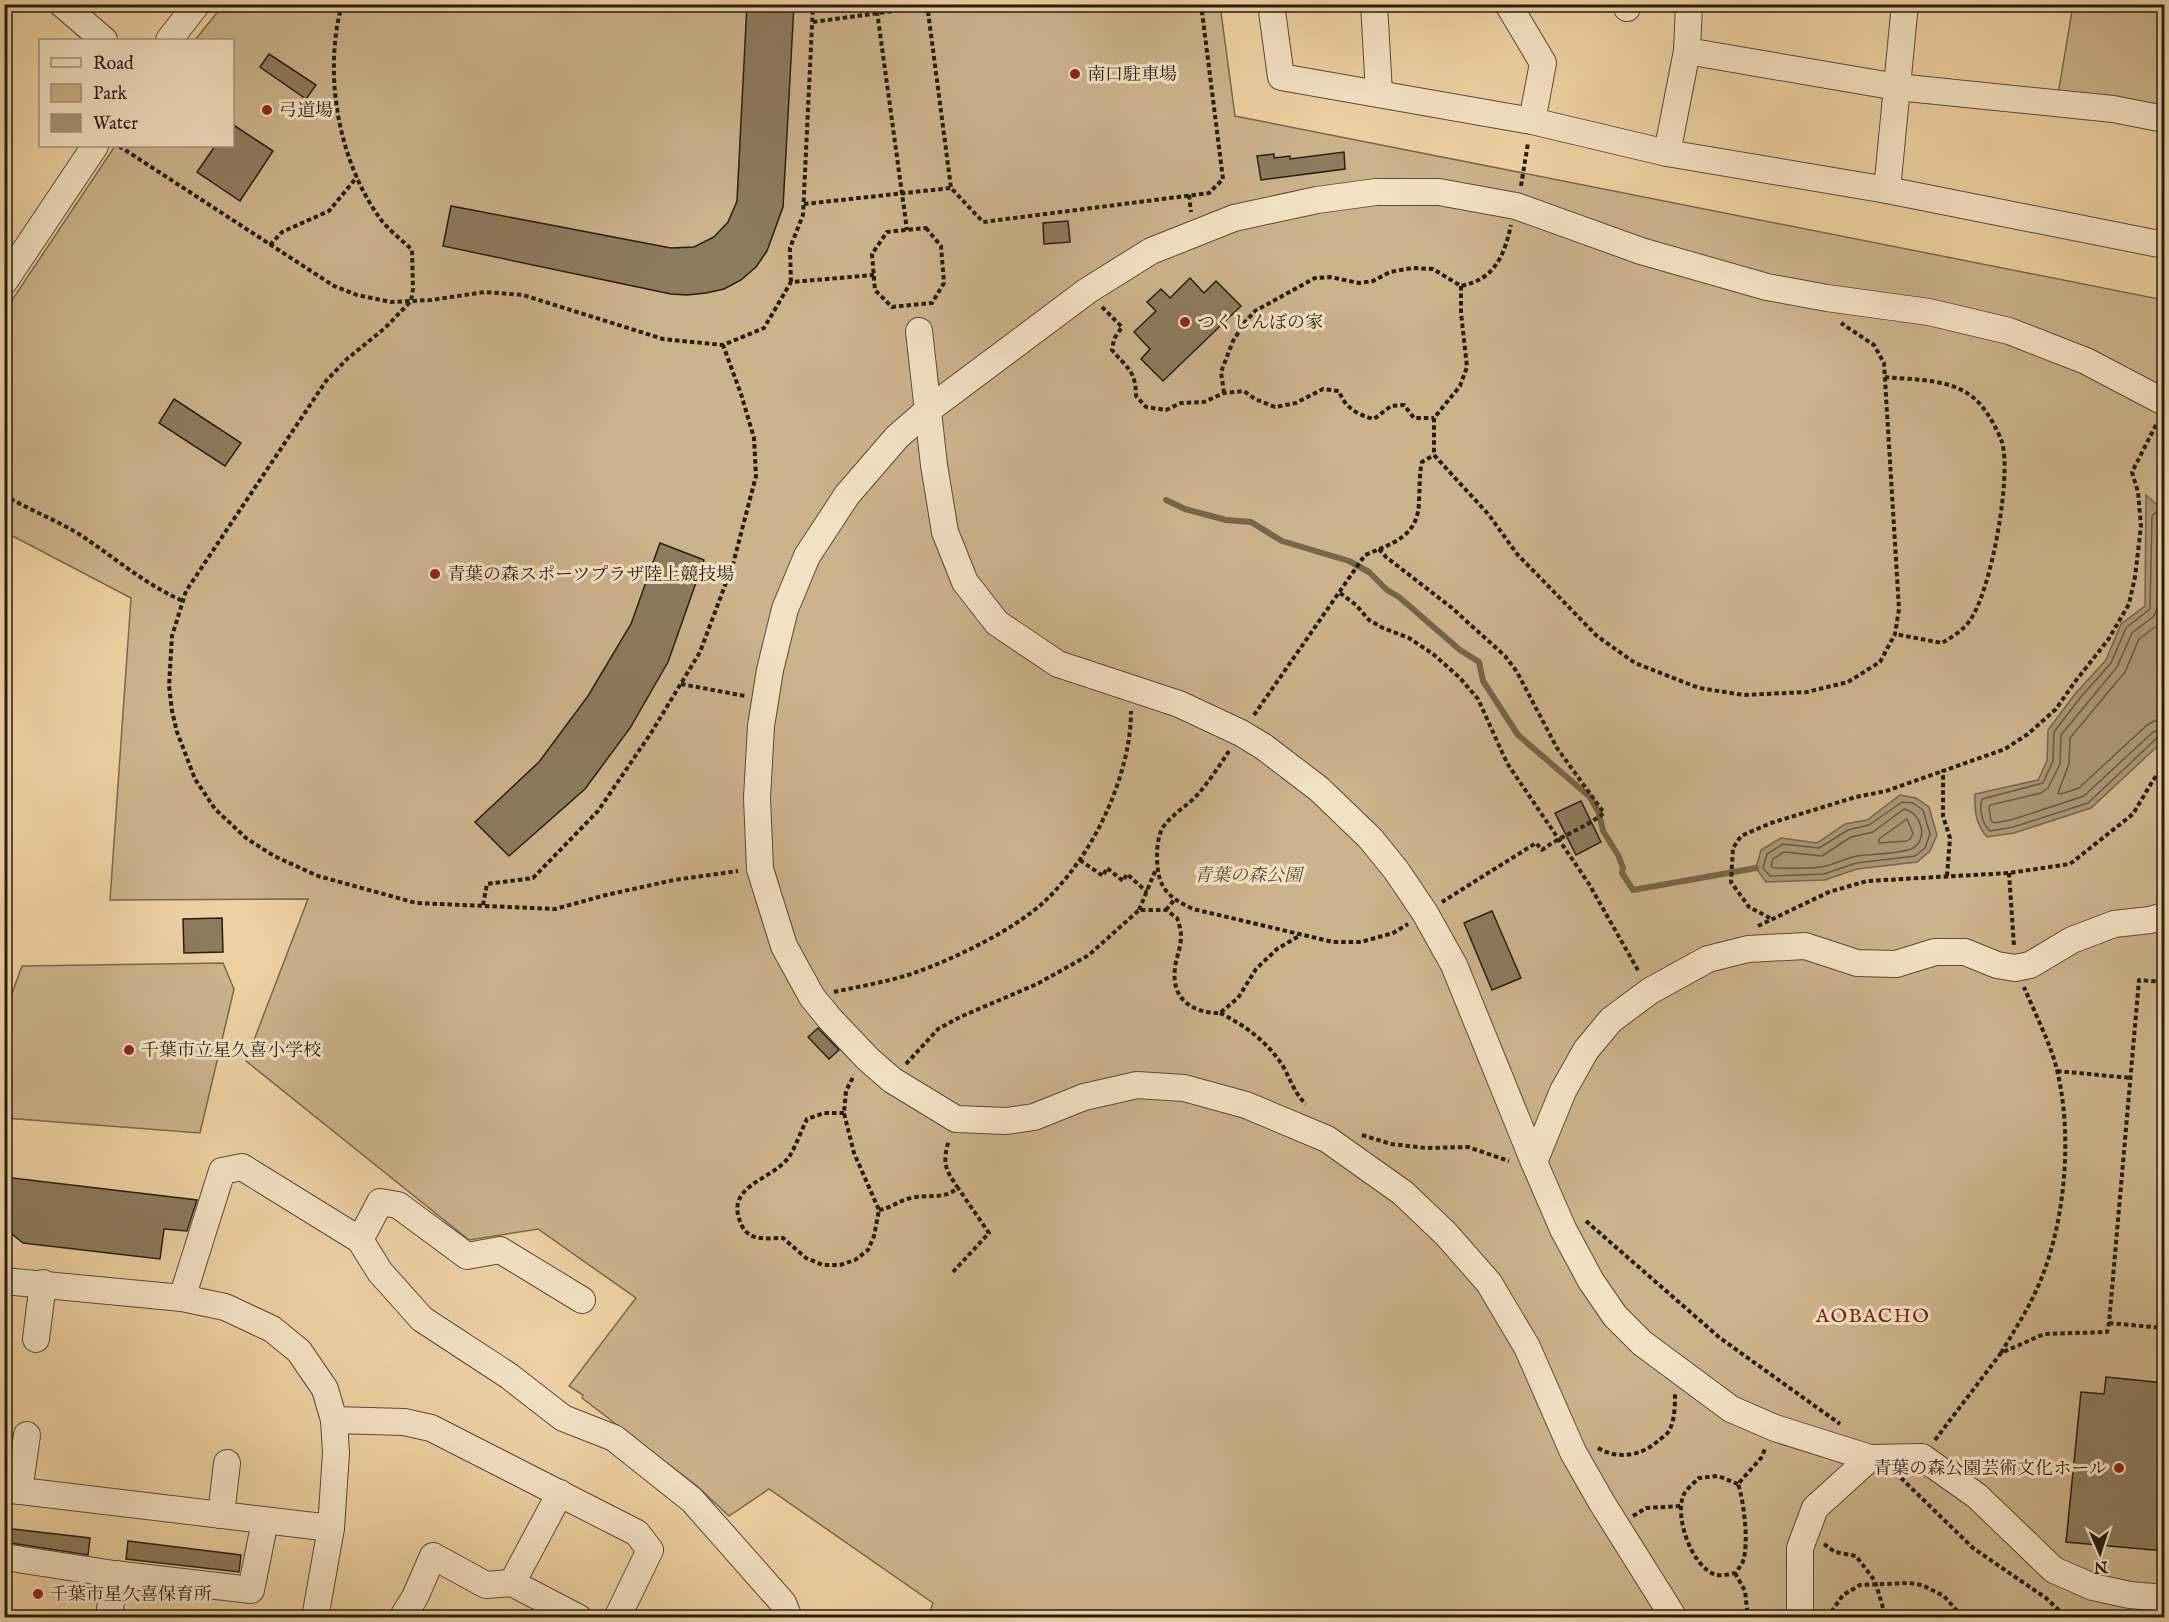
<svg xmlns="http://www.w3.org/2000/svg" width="2169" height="1622" font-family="'IM FELL English','Noto Serif JP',serif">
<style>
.green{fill:#cbb38a;stroke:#78684e;stroke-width:1.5}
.water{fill:#a99471;stroke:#75654b;stroke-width:1.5}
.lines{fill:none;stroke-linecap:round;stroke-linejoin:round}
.shore{stroke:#685942;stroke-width:1.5}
.stream{stroke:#75654b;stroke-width:6}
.building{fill:#8d7b5d;stroke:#261e13;stroke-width:1.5}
.minor-casing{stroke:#584b37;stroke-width:28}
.path{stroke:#261e13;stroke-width:4;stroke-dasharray:4.5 3;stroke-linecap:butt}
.minor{stroke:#f3e1c3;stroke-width:26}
.poi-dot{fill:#8f2418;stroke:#f3e1c3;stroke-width:2}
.labels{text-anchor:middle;stroke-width:6;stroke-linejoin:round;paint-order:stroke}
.poi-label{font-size:18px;fill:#261e13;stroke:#f3e1c3;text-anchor:start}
.park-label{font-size:18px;font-style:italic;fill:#584b37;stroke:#f3e1c3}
.neighbourhood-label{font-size:20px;letter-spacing:1.5px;fill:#7a1f14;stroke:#f3e1c3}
</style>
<rect width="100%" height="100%" fill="#edd1a2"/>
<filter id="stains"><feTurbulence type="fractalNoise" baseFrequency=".00333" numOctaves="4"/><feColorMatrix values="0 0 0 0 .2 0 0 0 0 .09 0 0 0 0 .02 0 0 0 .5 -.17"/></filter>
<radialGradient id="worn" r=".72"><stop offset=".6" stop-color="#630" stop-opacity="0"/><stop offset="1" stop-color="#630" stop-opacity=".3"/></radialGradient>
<!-- green -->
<g class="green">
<path d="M224 4 1220 5 1235 116 2164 300V1617H928L933 1603 769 1489 729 1516 697 1486 582 1398 583 1395 569 1386 636 1298 538 1229 469 1240 246 1061 308 899 110 900 131 598 5 532 4 312 115 146H232V40H195Z"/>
<path d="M2073 5H2164V109L2058 95Z"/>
<path d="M223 963 234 989 200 1133 5 1118V1012L22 966Z"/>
</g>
<!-- water -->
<g class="water">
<path d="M2146 495 2164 511V738L2161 743 2091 808 2014 833 1987 837C1976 824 1974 811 1975 794L2038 780 2047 761 2048 730 2075 694 2106 660 2121 624 2145 606Z"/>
<path d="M1900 795 1916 798 1929 807 1937 835 1930 851 1917 862 1857 869 1825 880 1766 882 1756 868 1761 850 1781 838 1817 843 1845 824 1867 820Z"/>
</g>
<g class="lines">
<!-- shore -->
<g class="shore">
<path d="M2164 516 2155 513 2152 516 2150 609 2126 628 2111 663 2080 698 2054 732 2053 761 2043 783 1982 799C1979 809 1982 824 1990 831L2013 827 2088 803 2158 737 2164 736"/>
<path d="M2164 524 2159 527 2158 606 2154 616 2132 633 2117 667 2061 735 2060 764 2048 788 2041 793 1990 805 1989 807 1991 821 1994 823 2011 820 2084 796 2153 732 2164 728"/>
<path d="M2164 617 2159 624 2139 639 2125 672 2070 738 2069 764 2058 793 2061 794 2079 788 2147 725 2156 720 2164 719"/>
<path d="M1902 802 1913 803 1923 810 1930 834 1925 848 1915 856 1856 863 1824 874 1770 876 1763 868 1767 854 1783 844 1819 848 1848 830 1869 825Z"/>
<path d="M1904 809C1921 812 1929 839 1913 848 1903 854 1870 854 1857 856 1845 858 1834 865 1821 867 1806 869 1790 868 1774 868L1771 866 1773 859 1784 852 1822 856 1851 837 1873 832Z"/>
<path d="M1907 819 1913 833 1911 838 1907 841 1879 843V839Z"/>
</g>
<!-- stream -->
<path class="stream" d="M1166 500 1185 509 1226 520 1251 522 1282 541 1349 561 1369 572 1387 590 1399 597 1460 650 1479 662 1483 681 1518 735 1590 797 1599 813 1603 831 1618 855 1623 868 1622 873 1633 890 1756 868"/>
</g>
<!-- building -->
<g class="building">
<path d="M747 4H794L783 207 767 251 756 267 741 280 724 289 706 293 687 295 671 294 443 246 451 206 671 248 694 247 714 237 728 222 737 201Z"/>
<path d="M269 54 316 85 306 99 260 67Z"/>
<path d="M232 124 273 151 240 201 197 172 215 146H232Z"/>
<path d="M1344 152 1345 169 1261 180 1257 156 1274 154V158L1290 156V159Z"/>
<path d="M1068 221 1070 242 1044 244 1043 223Z"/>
<path d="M1190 278 1204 293 1216 281 1241 306 1163 381 1141 359 1150 349 1134 332 1156 311 1147 302 1161 289 1170 298Z"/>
<path d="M174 399 241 443 225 466 159 423Z"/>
<path d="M660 543 704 560 668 662 630 728 585 789 509 856 475 822 539 762 588 696 631 624Z"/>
<path d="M1581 801 1601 842 1576 855 1555 813Z"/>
<path d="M1492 911 1521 978 1492 990 1464 923Z"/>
<path d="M222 918 223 952 184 953 183 919Z"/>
<path d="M818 1028 839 1050 829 1059 808 1037Z"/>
<path d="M4 1177 197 1200 187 1231 164 1229 160 1259 100 1252 23 1243 12 1234 4 1222Z"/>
<path d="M2106 1377 2164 1383V1551L2066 1542 2081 1392 2104 1394Z"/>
<path d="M4 1528 90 1538 88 1555 4 1542Z"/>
<path d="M128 1541 241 1555 239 1572 126 1559Z"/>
</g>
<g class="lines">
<defs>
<g id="minor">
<path d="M62 4 104 40"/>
<path d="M1271 4 1281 77 1532 121 1667 153 1887 190 2164 245"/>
<path d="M1374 4 1379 93"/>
<path d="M1508 4 1543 63 1532 121"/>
<path d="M1627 8V4"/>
<path d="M169 40 197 4"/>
<path d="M1687 51 1897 87 2113 109 2164 119"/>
<path d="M1667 153 1687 51 1689 4"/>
<path d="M1887 190 1905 4"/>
<path d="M4 282 95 146"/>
<path d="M919 331 934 465 945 532 965 582 997 623 1058 664 1179 704 1241 733 1264 747 1319 789 1370 838 1396 870 1425 913 1454 965 1534 1162 1563 1229 1591 1281 1615 1316 1642 1343 1731 1409 1775 1428 1870 1458 1922 1457 1977 1496 2054 1570 2093 1587 2130 1595 2164 1598"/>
<path d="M1534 1162 1563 1091 1586 1050 1611 1020 1650 991 1708 959 1748 949 1805 946 1857 963 1896 964 1935 952H1965L1997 965 2015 968 2030 965 2072 940 2114 924 2150 920 2164 916"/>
<path d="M360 1240 380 1202 398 1205 467 1256 500 1250 582 1300"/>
<path d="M4 1281 182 1298 225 1307 272 1329 299 1351 325 1389 334 1420 336 1453 331 1528 315 1618"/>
<path d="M182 1298 222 1171 242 1167 360 1240 380 1272 422 1319 509 1376 563 1418 614 1438 692 1500 783 1603 789 1618"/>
<path d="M36 1339 43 1283"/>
<path d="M334 1420 404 1422 431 1428 637 1533 650 1550 617 1618"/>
<path d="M4 1489 331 1528"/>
<path d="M19 1491 27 1435"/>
<path d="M560 1493 512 1583 579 1618"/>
<path d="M221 1515 227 1463"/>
<path d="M4 1557 114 1574 251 1590 265 1521"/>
<path d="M109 1618 114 1574"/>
<path d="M402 1618 415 1597 433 1556 486 1585 512 1583"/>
<path d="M1674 1618 1602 1503 1573 1452 1527 1347 1489 1283 1446 1234 1403 1193 1327 1139 1246 1105 1184 1088 1137 1085 1084 1097 1034 1117 1006 1121 956 1119 892 1080 868 1059 830 1019 812 997 784 946 760 869 757 798 761 726 770 670 785 609 807 556 847 495 897 437 928 410 1087 291 1151 251 1234 218 1317 200 1376 192H1439L1516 206 1641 251 1767 287 1827 298 1929 312 2009 331 2086 361 2164 402"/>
<path d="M1800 1618V1548L1815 1508 1870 1458"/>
</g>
</defs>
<!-- minor casing -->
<use href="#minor" class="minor-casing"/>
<!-- path -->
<g class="path">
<path d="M342 4C323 73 338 159 379 217 387 229 401 239 412 250L413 289 411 301 385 328 347 359 326 381 186 591 172 636 169 686 172 711 177 732 195 779 215 809 246 838 274 856 318 876 416 903 555 909 606 895 674 880 738 871"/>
<path d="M876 4 907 230"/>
<path d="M927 4 951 188 983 222 1209 193 1223 179 1201 4"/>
<path d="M813 22 945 4"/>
<path d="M119 146 334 286 357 295 391 302 431 300 485 292 523 295 663 339 723 345 764 328 791 282 874 275"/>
<path d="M1521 186 1528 143"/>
<path d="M1189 195 1191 212"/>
<path d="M804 204 951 188"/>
<path d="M926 228 941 246 944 283 932 303 892 307 875 290 872 254 887 232Z"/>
<path d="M270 245 282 232 329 211 357 177"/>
<path d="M791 282 790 248 803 215 813 4"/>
<path d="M1461 286V313L1467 367 1460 386 1434 418V455L1489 515 1517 554 1597 636 1635 663 1699 688 1744 695 1807 692 1848 682 1880 662 1895 634 1899 609 1884 363 1874 345 1841 323"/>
<path d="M1102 307 1122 327 1114 339 1112 350C1127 368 1136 371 1136 396L1146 407 1166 410 1181 403 1204 402 1224 393 1244 391 1255 399 1275 407 1296 403 1323 389 1339 391C1345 408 1358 415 1374 419L1391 406 1404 405 1414 418H1434"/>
<path d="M1885 377C1914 380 1953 378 1976 400 1987 410 1997 429 2002 442 2012 476 1991 592 1970 620 1964 630 1952 637 1942 643L1895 634"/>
<path d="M1224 393 1221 372 1233 341 1245 322 1255 311 1315 278 1330 277 1359 283 1373 281 1390 272 1412 268 1433 269 1461 286C1495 279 1504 256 1511 225"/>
<path d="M4 495C29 510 57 520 82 536 115 558 146 585 183 601"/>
<path d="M1379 549 1386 557 1452 608 1505 656 1517 672 1557 748 1604 813C1585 828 1562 835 1542 850L1536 843 1442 902"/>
<path d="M1340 593 1356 605 1369 620 1383 628 1409 638 1433 654 1460 678 1478 699 1507 763 1589 884 1639 972"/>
<path d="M681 684 745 696"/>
<path d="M1254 715 1365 555C1394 543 1419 536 1419 500 1420 486 1419 475 1422 462L1434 455"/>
<path d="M1229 751C1220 765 1210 780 1199 793 1188 806 1171 814 1162 829 1158 837 1157 848 1157 856 1157 887 1167 897 1193 909L1333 942H1361L1393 933 1408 924"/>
<path d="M1080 860 1103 876 1107 868 1123 881 1127 874 1147 892"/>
<path d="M2009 873 2014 946"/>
<path d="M1947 876 1950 838 1943 816V771L2005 749 2028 734 2056 709 2074 683 2108 640 2129 604 2135 577 2141 526 2138 492 2132 472 2157 423"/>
<path d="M483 905 487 884 533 878 598 811 651 733 700 652 733 564 756 476 754 438 741 394 723 345"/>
<path d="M1139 910 1156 869"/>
<path d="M1166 910 1174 900"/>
<path d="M1770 918 1749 907 1731 882 1733 848 1741 836 1771 823 1856 797 1886 791 1943 771"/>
<path d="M1758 926 1829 892 1867 881 2009 873 2070 864 2133 814 2152 782 2164 765"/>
<path d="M834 992C860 986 888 982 914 973 954 959 1014 930 1045 901 1073 874 1095 840 1110 804 1122 775 1131 743 1131 711"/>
<path d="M1220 1013C1246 1026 1269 1043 1284 1068 1291 1081 1295 1094 1306 1104"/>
<path d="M906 1064 938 1029 960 1017 1037 984 1089 955 1139 910H1166L1177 918C1179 924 1181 930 1181 936 1181 948 1176 958 1175 968 1171 999 1192 1013 1220 1013L1238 998 1256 969 1277 949 1299 936"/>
<path d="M2057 1071 2131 1078"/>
<path d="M844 1113H824L807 1119C801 1131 796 1146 789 1157 772 1181 722 1185 742 1226 750 1242 768 1238 783 1238L806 1258 823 1265H840L855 1260 868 1250 874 1236 879 1210 854 1153 844 1113 846 1091 854 1075"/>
<path d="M1362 1135 1391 1144 1426 1148 1468 1147 1509 1161"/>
<path d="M879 1210C891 1208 900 1200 911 1198 928 1194 943 1200 958 1188 945 1169 942 1163 949 1140"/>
<path d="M1586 1221 1720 1338 1840 1424"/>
<path d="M953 1272 989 1233 958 1188"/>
<path d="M2109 1323 2164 1328"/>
<path d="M2001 1353C2012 1334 2024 1316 2033 1297 2066 1232 2075 1129 2054 1059 2046 1035 2034 1011 2024 987"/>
<path d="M1935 1440 2001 1353 2044 1334 2107 1332 2109 1323 2139 980 2164 982"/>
<path d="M1598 1448C1618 1460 1642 1456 1659 1440 1662 1438 1667 1434 1669 1431 1675 1420 1675 1405 1675 1393"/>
<path d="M1901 1478 1973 1548 2046 1598 2067 1618"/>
<path d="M1738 1484 1718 1476 1699 1478C1694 1483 1686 1489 1683 1496 1675 1519 1692 1567 1716 1575 1721 1576 1730 1574 1735 1573 1738 1569 1742 1565 1743 1561 1749 1544 1744 1501 1738 1484L1761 1458 1766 1447"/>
<path d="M1633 1516 1646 1508 1681 1506"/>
<path d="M1824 1544 1835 1552 1856 1556 1875 1581 1886 1618"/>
<path d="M1735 1573 1745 1591 1748 1618"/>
<path d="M1827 1618 1843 1595 1860 1585 1909 1583 1922 1585 1944 1596 1963 1618"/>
</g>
<!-- minor -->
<use href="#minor" class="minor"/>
</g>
<!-- markers -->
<g class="poi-dot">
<circle cx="1075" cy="74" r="6"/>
<circle cx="267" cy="110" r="6"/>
<circle cx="1185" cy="322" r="6"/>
<circle cx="435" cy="574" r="6"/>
<circle cx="129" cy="1050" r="6"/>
<circle cx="2119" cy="1468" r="6"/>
<circle cx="38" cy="1594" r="6"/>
</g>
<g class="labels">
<!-- poi labels -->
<g class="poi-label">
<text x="1087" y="80">南口駐車場</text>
<text x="279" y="116">弓道場</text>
<text x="1197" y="328">つくしんぼの家</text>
<text x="447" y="580">青葉の森スポーツプラザ陸上競技場</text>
<text x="141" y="1056">千葉市立星久喜小学校</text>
<text x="2107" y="1474" text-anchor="end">青葉の森公園芸術文化ホール</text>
<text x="50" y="1600">千葉市星久喜保育所</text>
</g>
<!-- park labels -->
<g class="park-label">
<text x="1248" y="881">青葉の森公園</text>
</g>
<!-- neighbourhood labels -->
<g class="neighbourhood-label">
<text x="1873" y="1322">AOBACHO</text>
</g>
</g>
<!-- margin -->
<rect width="2169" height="1622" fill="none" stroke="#edd1a2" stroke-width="24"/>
<rect x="6" y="6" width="2157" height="1610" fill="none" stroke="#261e13" stroke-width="3"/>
<rect x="12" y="12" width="2145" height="1598" fill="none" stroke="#261e13" stroke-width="1.5"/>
<!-- legend -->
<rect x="39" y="39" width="195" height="108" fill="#f3e1c3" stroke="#a1937d" stroke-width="1.5"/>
<rect x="51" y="58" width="30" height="9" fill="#f3e1c3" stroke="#a1937d" stroke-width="1.5"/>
<text x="93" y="69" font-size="18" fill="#261e13">Road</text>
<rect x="51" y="84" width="30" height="18" fill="#cbb38a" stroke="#a1937d" stroke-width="1.5"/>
<text x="93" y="99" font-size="18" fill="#261e13">Park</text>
<rect x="51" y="114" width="30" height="18" fill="#a99471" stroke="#a1937d" stroke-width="1.5"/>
<text x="93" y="129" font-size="18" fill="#261e13">Water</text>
<!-- north arrow -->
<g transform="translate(2100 1553) rotate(177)" stroke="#f3e1c3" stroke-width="4.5" paint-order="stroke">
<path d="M0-4.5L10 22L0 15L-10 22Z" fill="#261e13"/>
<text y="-9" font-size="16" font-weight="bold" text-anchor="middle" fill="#261e13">N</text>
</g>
<rect width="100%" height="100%" filter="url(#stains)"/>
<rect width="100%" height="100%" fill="url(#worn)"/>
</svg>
